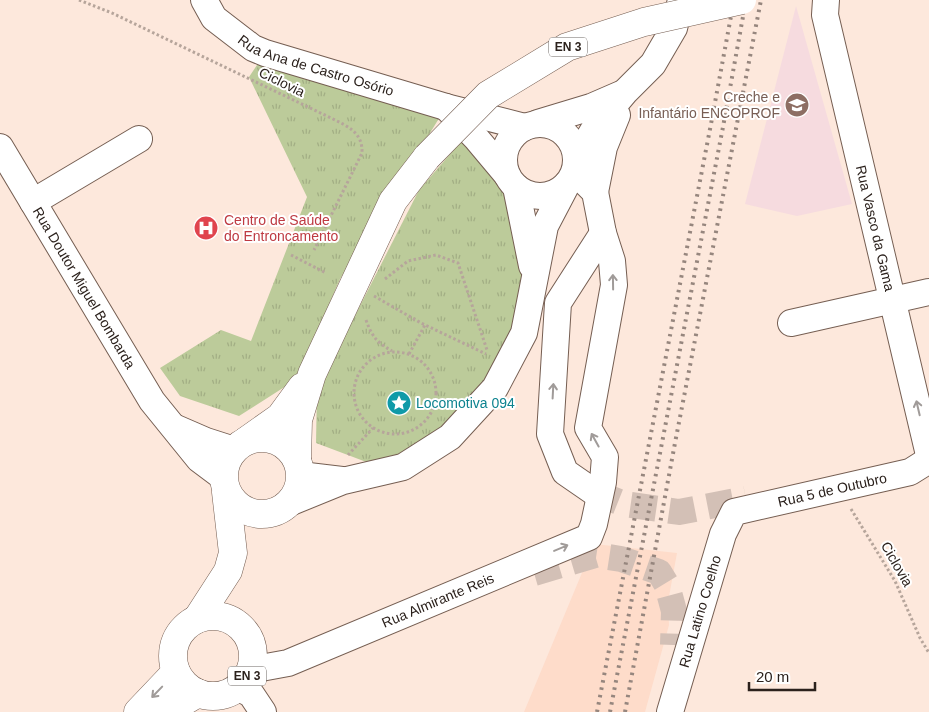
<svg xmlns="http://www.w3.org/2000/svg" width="929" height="712" font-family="Arial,sans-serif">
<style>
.built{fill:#fedcca}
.education{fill:#f6dbdf}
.park{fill:url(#park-tufts)}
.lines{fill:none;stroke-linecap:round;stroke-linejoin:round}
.minor-tunnel{stroke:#d3c0b6;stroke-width:26;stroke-dasharray:26 13;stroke-linecap:butt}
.minor-casing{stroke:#755e52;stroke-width:28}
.major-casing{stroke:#755e52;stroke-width:29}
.path{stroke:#b6a59b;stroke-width:3;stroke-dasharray:2.5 2.5;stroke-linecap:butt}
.minor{stroke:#fff;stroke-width:26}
.major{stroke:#fff;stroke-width:28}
.rail{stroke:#96867e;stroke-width:4;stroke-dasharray:2.5 5;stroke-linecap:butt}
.major-bridge-casing{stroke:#755e52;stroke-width:29;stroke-linecap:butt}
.major-bridge{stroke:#fff;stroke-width:28}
.oneway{stroke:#a09b99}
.labels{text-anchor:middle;stroke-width:4;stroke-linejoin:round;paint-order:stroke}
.shield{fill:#fff;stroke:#6b6460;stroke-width:1}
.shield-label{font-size:12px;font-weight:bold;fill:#2b211c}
.street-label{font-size:14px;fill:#2b211c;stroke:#fff}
.education-label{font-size:14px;fill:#785e54;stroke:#fff;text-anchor:end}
.health-label{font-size:14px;fill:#be3a42;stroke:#fff;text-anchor:start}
.culture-label{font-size:14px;fill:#0d838f;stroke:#fff;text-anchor:start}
</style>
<defs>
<pattern id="park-tufts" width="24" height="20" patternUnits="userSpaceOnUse" patternTransform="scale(1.25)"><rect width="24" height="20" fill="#bccb9a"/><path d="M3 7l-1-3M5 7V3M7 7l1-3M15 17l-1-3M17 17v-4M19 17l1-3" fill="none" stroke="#a2ae84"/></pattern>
</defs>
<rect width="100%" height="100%" fill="#fde8dc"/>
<!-- built -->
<path class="built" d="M594 544 677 553 668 602 669 625 645 712H524Z"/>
<!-- education -->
<path class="education" d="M796 6 852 204 797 216 745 204Z"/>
<!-- park -->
<g class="park">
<path d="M265 53 446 107 340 279 297 379 239 416 180 396 160 368 221 330 251 341 307 197 249 77Z"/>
<path d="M464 138 483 160 503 192 525 279 507 348 461 412 403 457 369 463 316 443 317 390 419 190Z"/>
</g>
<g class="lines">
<!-- minor-tunnel -->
<g class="minor-tunnel">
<path d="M594 492 624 504 679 512 746 499"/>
<path d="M534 573 595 555 621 559 659 572 667 585 674 611 673 645"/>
</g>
<defs>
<g id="minor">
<path id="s1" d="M204 0 214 18 253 48 265 53 446 107 525 127"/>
<path id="s2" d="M826 0 825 15 929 455"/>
<path d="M446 107 476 138 507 175"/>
<path d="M538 123 591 107 621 94"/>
<circle cx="540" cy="160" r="36"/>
<path id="s3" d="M0 147 152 401 199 459 223 477"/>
<path d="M577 158 594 129 626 91 653 64 674 28 681 0"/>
<path d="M516 187 532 266"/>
<path d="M595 192 604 147 617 115"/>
<path d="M33 202 139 139"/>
<path d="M791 323 929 292"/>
<path d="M176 428 206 441 234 450"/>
<path d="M300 475 342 480"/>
<path d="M594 492 565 472 550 434 558 303 603 233"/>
<path d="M289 503 343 481 403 467 450 437 495 388 524 333 545 226 567 184"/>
<path id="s4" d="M250 670 288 663 589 537 594 524 603 482 605 457 588 428 614 285 612 261 603 233 595 192 575 172"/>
<path d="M237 687 251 694 263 712"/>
<path id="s5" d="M670 712 723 534 734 512 910 472 929 460"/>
</g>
<g id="major">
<circle cx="262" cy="476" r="38"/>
<path d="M246 441 280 417 302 387"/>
<path d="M297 460 298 420 312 374 393 201 427 157"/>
<circle cx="213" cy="656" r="40"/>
<path d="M197 619 228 571 233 553 226 492"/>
<path d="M138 712 176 672"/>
<path d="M166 712 198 693"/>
</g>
</defs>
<!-- minor casing -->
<use href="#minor" class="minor-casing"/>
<!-- major casing -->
<use href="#major" class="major-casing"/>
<!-- path -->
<g class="path">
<path d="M79 0 112 13 331 118C347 126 363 132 362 153L314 250"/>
<path d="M291 255 326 273"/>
<path d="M385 279 408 261 436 255 458 263 487 350"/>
<path d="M374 296 421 323 486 354"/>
<path d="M366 320C372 336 376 342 392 351"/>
<circle cx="395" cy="393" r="41"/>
<path d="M409 354 425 325"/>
<path d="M348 455 373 428"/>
<path d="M851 509 895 581 920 638 929 653"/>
</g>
<!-- minor -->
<use href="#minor" class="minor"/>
<!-- major -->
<use href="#major" class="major"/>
<!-- rail -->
<g class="rail">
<path d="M597 712 711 124 734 0"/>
<path d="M610 712 723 127 746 0"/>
<path d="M625 712 675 443 761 0"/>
</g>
<defs>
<path id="major-bridge" d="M427 157 488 95 567 47 644 22 742 0"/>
</defs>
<!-- major-bridge casing -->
<use href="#major-bridge" class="major-bridge-casing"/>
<!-- major-bridge -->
<use href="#major-bridge" class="major-bridge"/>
</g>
<!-- one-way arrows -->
<defs><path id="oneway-shaft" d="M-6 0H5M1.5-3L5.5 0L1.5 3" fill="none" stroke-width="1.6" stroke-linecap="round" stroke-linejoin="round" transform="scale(1.25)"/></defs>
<g class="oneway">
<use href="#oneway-shaft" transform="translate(613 282) rotate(-91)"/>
<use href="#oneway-shaft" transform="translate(553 391) rotate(-87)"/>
<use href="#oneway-shaft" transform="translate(918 408) rotate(-103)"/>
<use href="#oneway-shaft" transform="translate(595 440) rotate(-119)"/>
<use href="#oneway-shaft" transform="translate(561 548) rotate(-23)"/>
<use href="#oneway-shaft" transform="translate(157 692) rotate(134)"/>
</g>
<!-- icons -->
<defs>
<symbol id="school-disc" viewBox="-11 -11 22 22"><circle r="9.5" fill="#8d6e63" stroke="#fff"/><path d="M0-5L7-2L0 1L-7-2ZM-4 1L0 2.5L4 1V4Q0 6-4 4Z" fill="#fff"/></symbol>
<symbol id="hospital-disc" viewBox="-11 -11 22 22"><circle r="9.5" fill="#e0444e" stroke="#fff"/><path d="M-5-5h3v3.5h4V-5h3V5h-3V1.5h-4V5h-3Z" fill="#fff"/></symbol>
<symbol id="sight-disc" viewBox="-11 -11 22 22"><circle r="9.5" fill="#0f9aa8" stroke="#fff"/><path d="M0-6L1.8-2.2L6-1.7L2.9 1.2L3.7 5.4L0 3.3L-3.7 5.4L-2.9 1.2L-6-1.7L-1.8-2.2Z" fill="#fff"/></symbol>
</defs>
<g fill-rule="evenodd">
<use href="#school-disc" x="783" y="91" width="28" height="28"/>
<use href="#hospital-disc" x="192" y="214" width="28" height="28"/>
<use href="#sight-disc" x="385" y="389" width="28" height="28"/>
</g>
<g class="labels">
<!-- shield labels -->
<g class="shield">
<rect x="549" y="37.5" width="38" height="19" rx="4"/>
<rect x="228" y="666.5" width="38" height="19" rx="4"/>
</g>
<g class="shield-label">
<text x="568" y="51">EN 3</text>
<text x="247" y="680">EN 3</text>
</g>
<!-- street labels -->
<g class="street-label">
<text dy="5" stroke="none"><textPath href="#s1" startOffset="135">Rua Ana de Castro Osório</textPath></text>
<text transform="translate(282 82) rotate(26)" y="5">Ciclovia</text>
<text dy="5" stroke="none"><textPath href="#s2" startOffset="234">Rua Vasco da Gama</textPath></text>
<text dy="5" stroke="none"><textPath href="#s3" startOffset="164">Rua Doutor Miguel Bombarda</textPath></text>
<text dy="5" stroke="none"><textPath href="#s5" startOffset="311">Rua 5 de Outubro</textPath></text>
<text transform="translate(897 564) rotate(60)" y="5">Ciclovia</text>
<text dy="5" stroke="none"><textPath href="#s4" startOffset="201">Rua Almirante Reis</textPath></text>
<text dy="5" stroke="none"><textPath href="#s5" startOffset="105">Rua Latino Coelho</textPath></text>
</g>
<!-- education labels -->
<g class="education-label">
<text x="780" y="102">Creche e<tspan x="780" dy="16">Infantário ENCOPROF</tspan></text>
</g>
<!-- health labels -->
<g class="health-label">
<text x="224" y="225">Centro de Saúde<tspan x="224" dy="16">do Entroncamento</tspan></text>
</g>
<!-- culture labels -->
<g class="culture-label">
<text x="416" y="408">Locomotiva 094</text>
</g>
</g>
<!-- scale -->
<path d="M749 682v8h66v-8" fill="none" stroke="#2b211c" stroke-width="2.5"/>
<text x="756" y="682" font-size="15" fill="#2b211c" stroke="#ffffff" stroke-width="4" paint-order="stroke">20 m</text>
</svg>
